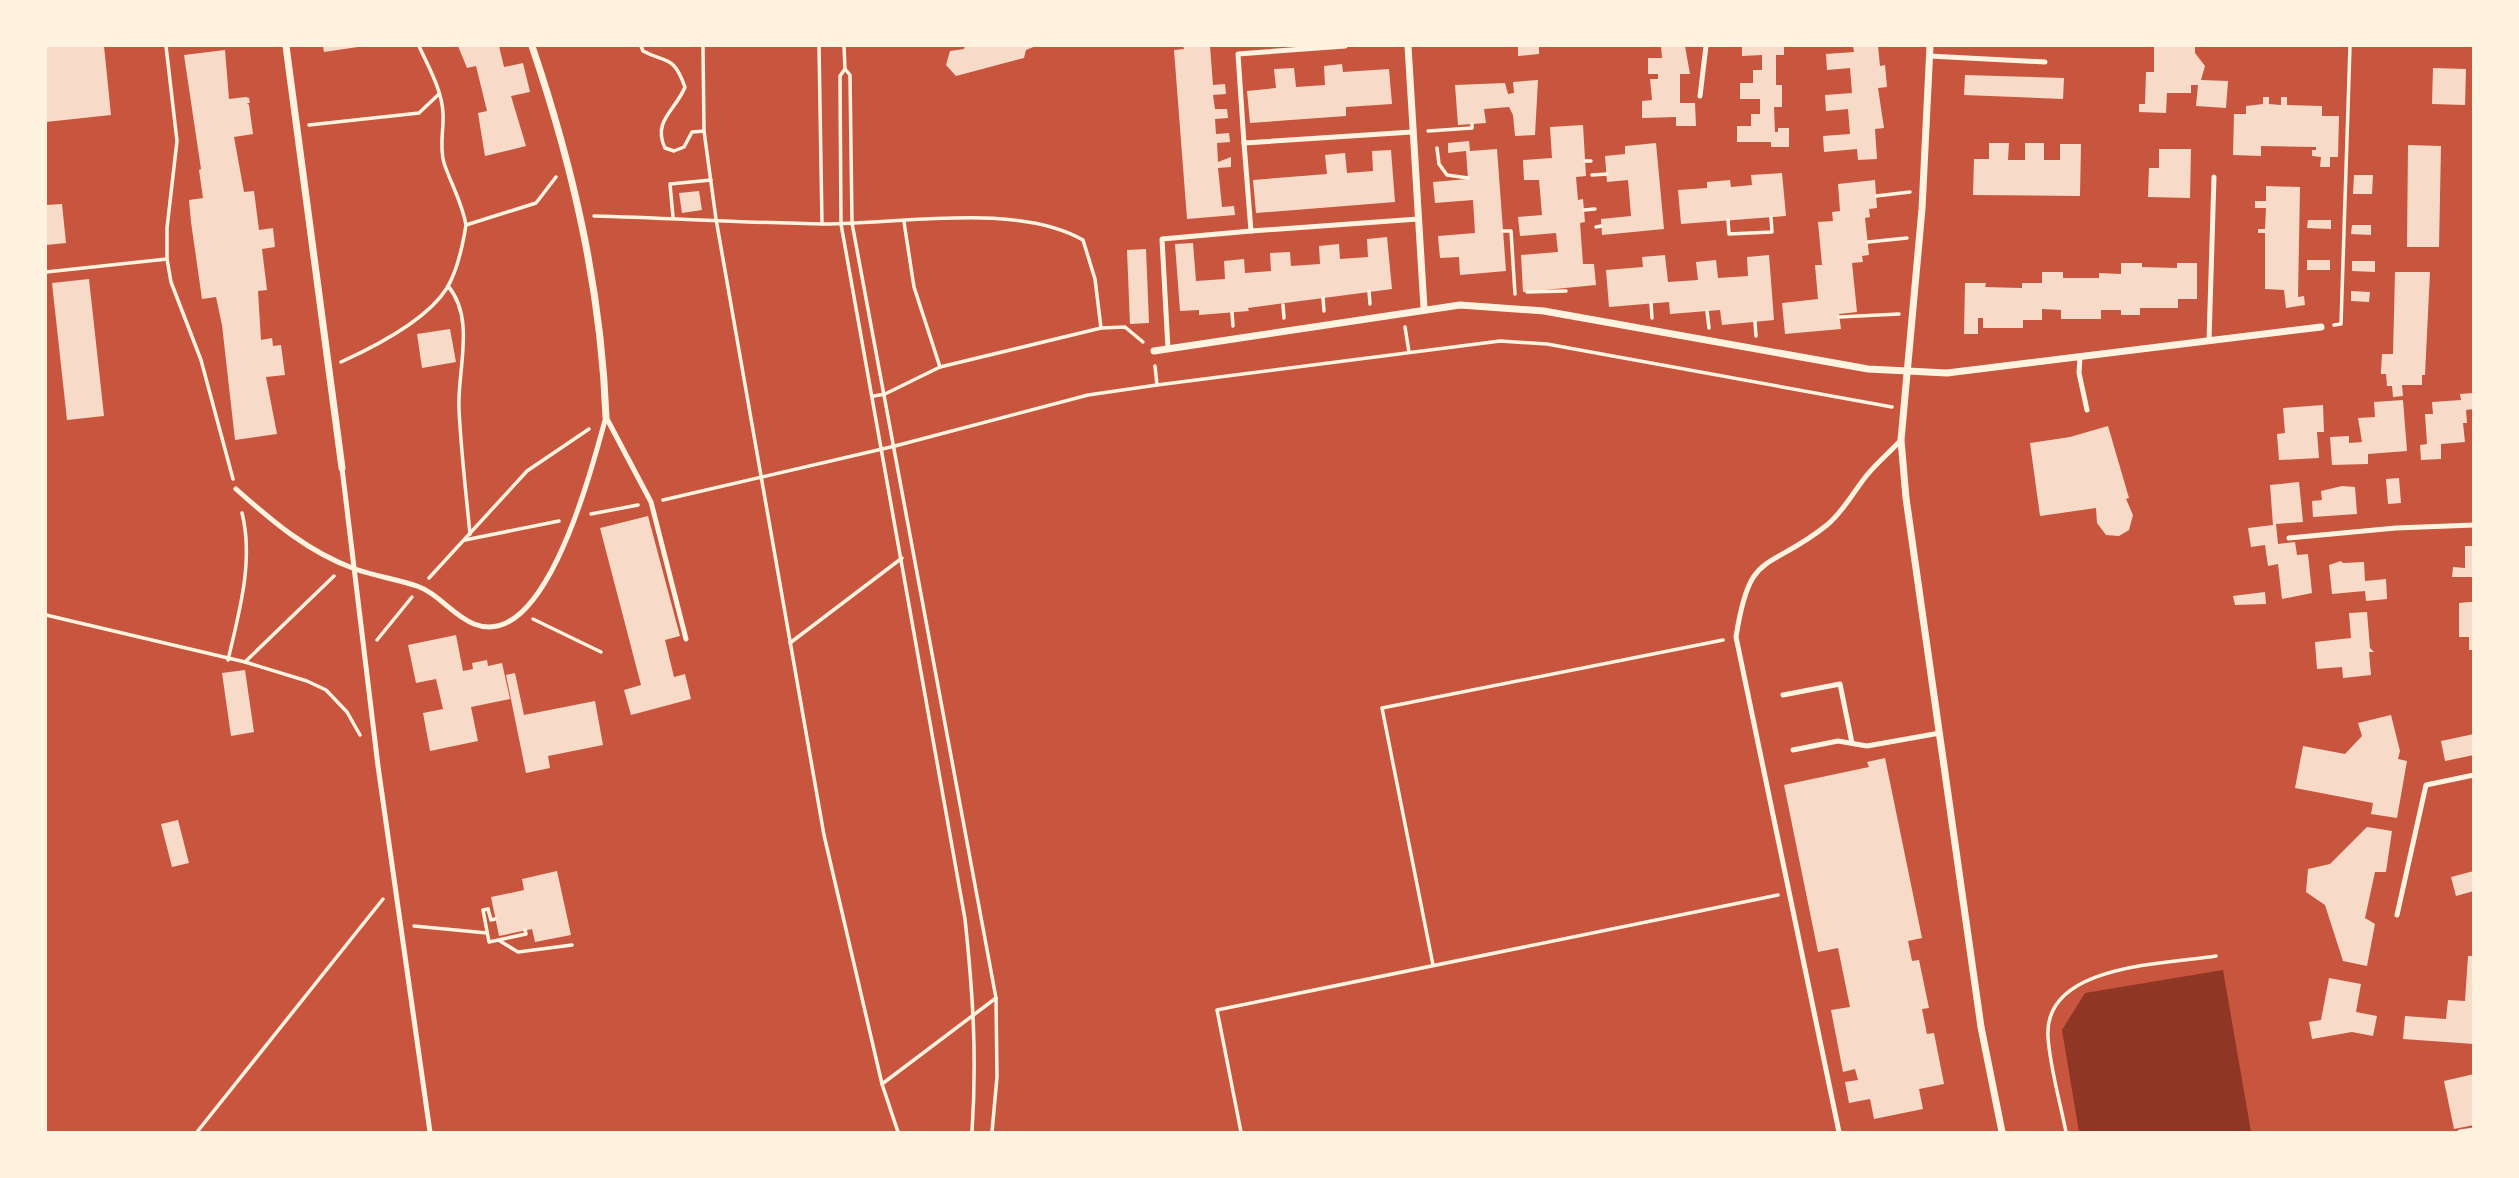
<svg xmlns="http://www.w3.org/2000/svg" width="2519" height="1178" font-family="'DejaVu Sans',sans-serif">
<style>
.water{fill:#8f3625}
.building{fill:#f7dbc8}
.lines{fill:none;stroke-linecap:round;stroke-linejoin:round}
.path{stroke:#fff3e0;stroke-width:3.5}
.service{stroke:#fff3e0;stroke-width:5}
.minor{stroke:#fff3e0;stroke-width:7}
</style>
<rect width="100%" height="100%" fill="#c8553d"/>
<!-- water -->
<path class="water" d="M2223 970 2251 1132H2079L2062 1030 2085 993Z"/>
<!-- building -->
<g class="building">
<path d="M46 46H104L111 115 46 122Z"/>
<path d="M323 46H358V47L324 52Z"/>
<path d="M458 46H499L504 67 523 63 530 92 511 96 526 146 485 156 478 113 487 111 476 66 467 68Z"/>
<path d="M965 46H1036L1026 50 1024 58 956 76 946 65 950 51 964 49Z"/>
<path d="M1183 46H1210L1213 85 1225 84 1226 94 1213 95 1215 109H1227L1228 118 1215 119 1216 134 1229 133 1230 142 1217 143 1218 162 1231 157V167L1218 168 1222 207 1234 206 1235 215 1187 219 1174 50 1184 49Z"/>
<path d="M1518 46H1539V54L1518 56Z"/>
<path d="M1661 46H1685L1690 74H1680V103H1695L1696 126H1676V117L1642 118V101L1652 100 1650 79H1658V74H1648V58H1662Z"/>
<path d="M1742 46H1784V55H1776V85H1782V107H1774L1775 132H1778V128H1789V147H1771V142H1737V126H1751V114H1760V99H1740V83H1753V70H1762V55L1742 56Z"/>
<path d="M1853 46H1878L1880 66 1885 65 1887 87 1878 88 1884 128 1875 129 1877 159 1858 160 1857 149 1824 152 1823 136 1850 134 1848 109 1826 111 1825 95 1852 93 1850 68 1827 70 1826 54 1854 52Z"/>
<path d="M2154 46H2195V53L2205 66 2201 80 2228 81 2226 108 2196 106 2198 85H2191V93H2167L2166 113 2139 112V104H2145L2146 72H2154Z"/>
<path d="M225 50 229 99 246 97 249 98 250 103H247L249 105 253 134 234 137 244 192 254 191 259 230 273 228 275 247 262 249 267 290 258 291 261 340 272 338 273 346 281 345 285 375 266 377 277 434 235 440 222 325 216 297 202 299 191 222 189 200 203 198 199 170 201 169 184 55Z"/>
<path d="M1342 64 1343 72 1389 69 1392 104 1346 107V116L1250 123 1247 91 1276 88 1274 69 1294 68 1296 87 1325 85 1324 66Z"/>
<path d="M2433 68 2466 69 2465 105 2432 104Z"/>
<path d="M1965 75 2064 78 2063 99 1964 95Z"/>
<path d="M1538 80 1535 135 1515 136 1513 115 1509 107 1484 109 1486 123 1458 125 1455 85 1505 83 1508 94 1514 93 1513 82Z"/>
<path d="M2263 97H2269V104L2281 105V97H2287V105L2322 106V116H2339L2338 157H2330V167H2320L2321 157 2312 156V150H2316V147L2261 146V156L2233 155 2234 114H2246V106L2263 104Z"/>
<path d="M1583 125 1586 176 1576 177 1578 200 1583 199 1585 222 1580 223 1583 264H1594L1596 285 1523 292 1521 255 1558 252 1556 233 1520 236 1518 217 1542 215 1539 180H1524L1523 160 1552 158 1550 127Z"/>
<path d="M1469 141 1470 151 1497 149 1506 271 1460 275 1459 257 1440 258 1438 236 1475 233 1473 200 1435 203 1433 182 1468 179 1466 151 1448 153V143Z"/>
<path d="M1656 143 1664 229 1602 235 1601 219 1631 216 1628 180 1607 182 1605 156 1625 154V146Z"/>
<path d="M1989 143H2009L2008 160H2025V143H2044V160H2060V144H2081L2080 196 1973 195 1974 159H1989Z"/>
<path d="M2408 145 2441 146 2439 247H2407Z"/>
<path d="M2159 149H2191L2190 198 2148 197 2149 168H2159Z"/>
<path d="M1391 150 1395 202 1256 213 1253 180 1327 174 1325 155 1345 153 1347 173 1373 171 1372 151Z"/>
<path d="M1782 173 1786 216 1681 224 1678 190 1707 188V182L1730 180 1731 187 1752 185 1751 175Z"/>
<path d="M2354 175H2373L2372 194H2353Z"/>
<path d="M1875 180 1877 208 1869 209 1870 217 1865 218 1869 255 1862 256 1863 262 1852 263 1857 312 1839 314 1841 329 1785 334 1782 303 1818 299 1815 265H1822L1818 222 1833 221 1832 212 1840 211 1838 184Z"/>
<path d="M2266 186 2300 187 2298 297 2304 296 2305 305 2286 308 2284 290 2265 289V233H2258V229H2265L2266 208H2255V201H2266Z"/>
<path d="M699 191 702 210 682 213 679 193Z"/>
<path d="M62 204 66 243 46 245V205Z"/>
<path d="M2308 220H2331V229L2307 228Z"/>
<path d="M2352 225H2371V235L2351 234Z"/>
<path d="M1387 237 1392 289 1248 308 1249 311 1199 315V310L1180 311 1175 244 1193 243 1196 281 1225 279 1224 261 1244 259 1245 273 1271 271 1270 253 1290 252 1291 266 1320 264 1319 246 1339 244 1340 259 1368 257 1367 239Z"/>
<path d="M1146 249 1149 323 1130 324 1127 250Z"/>
<path d="M1665 255 1668 282 1698 280 1696 262 1716 260 1718 278 1748 276 1747 257 1769 255 1774 320 1722 325 1720 310 1670 314 1669 302 1609 307 1606 270 1643 267 1642 257Z"/>
<rect x="2307" y="260" width="23" height="10"/>
<path d="M2352 261H2375V272L2352 271Z"/>
<path d="M2121 263H2142V267L2177 268V263H2197V299H2178V308H2140V315H2121V310H2101V319H2061V310L2042 309V320H2023V328H1983V318H1978V334H1964L1965 283H1986L1985 287 2022 288V283H2042V272H2063V278H2099V273L2121 274Z"/>
<path d="M2395 272H2430L2425 375H2422V385H2402L2403 396 2393 397 2392 386H2387L2386 374H2381V371L2382 354H2393Z"/>
<path d="M89 279 104 416 67 420 52 283Z"/>
<path d="M2351 291 2370 292 2369 302 2351 301Z"/>
<path d="M450 329 456 362 422 368 417 334Z"/>
<path d="M2474 393V409L2466 410 2467 423H2463L2465 442 2441 444V459L2421 460 2420 445 2427 444 2425 414H2433L2432 402 2461 400 2460 394Z"/>
<path d="M2403 400 2407 451 2368 454V464L2332 465 2330 437 2349 436V443L2362 442 2358 418 2375 417 2374 402Z"/>
<path d="M2323 405 2324 432H2317L2319 458 2279 460 2277 434 2285 433 2283 408Z"/>
<path d="M2108 426 2129 498 2126 499 2133 515 2129 530 2119 536 2106 535 2097 523 2096 508 2040 516 2030 443 2070 437Z"/>
<path d="M2399 478 2401 503 2388 504 2386 479Z"/>
<path d="M2299 482 2303 522 2276 524 2278 544 2295 542 2297 555 2308 554 2312 593 2282 599 2278 564 2268 566 2265 545 2251 547 2248 528 2273 525 2270 485Z"/>
<path d="M2342 486 2355 487 2357 514 2313 517 2312 501 2322 500 2321 491Z"/>
<path d="M648 516 680 636 665 640 674 677 685 674 691 699 631 715 624 690 641 685 600 528Z"/>
<path d="M2465 546H2474V577H2452L2453 567 2465 568Z"/>
<path d="M2341 561 2343 563 2364 562 2365 581 2386 579 2387 599 2366 601 2365 591 2332 594 2329 565Z"/>
<path d="M2265 592 2266 604 2235 605 2233 596Z"/>
<path d="M2469 602H2474V650H2469V637H2459V603Z"/>
<path d="M2367 612 2370 648 2374 652H2369L2371 675 2343 678 2342 667 2317 669 2315 642 2351 638 2349 613Z"/>
<path d="M456 635 463 671 473 669 472 663 487 660 488 666 502 663 510 699 471 707 478 741 430 751 423 713 443 709 436 679 416 683 408 645Z"/>
<path d="M245 670 254 732 231 736 222 673Z"/>
<path d="M515 673 524 715 595 701 603 745 548 756 550 768 526 773 506 675Z"/>
<path d="M2391 715 2400 751 2398 759 2407 761 2397 818 2371 814 2373 803 2295 788 2303 746 2345 754 2362 736 2358 723Z"/>
<path d="M2474 734V755L2445 761 2441 741Z"/>
<path d="M1885 758 1922 938 1908 941 1912 961 1919 960 1929 1008 1922 1009 1927 1034 1934 1033 1944 1084 1919 1089 1923 1109 1874 1119 1870 1099 1849 1103 1845 1082 1858 1080 1855 1069 1843 1072 1831 1010 1850 1007 1838 948 1818 952 1784 785 1869 767 1867 762Z"/>
<path d="M178 820 189 863 172 867 161 824Z"/>
<path d="M2367 827 2392 831 2386 872H2375L2365 918 2375 924 2367 966 2343 961 2325 905 2306 892 2308 869 2330 864Z"/>
<path d="M557 871 571 935 535 942 532 929 499 936 491 897 524 890 522 879Z"/>
<path d="M2474 871V891L2456 896 2451 877Z"/>
<path d="M2468 956H2474V1044L2403 1039 2405 1016 2446 1019 2448 1000 2465 1001Z"/>
<path d="M2329 978 2361 984 2356 1012 2377 1016 2373 1036 2352 1032 2312 1039 2309 1022 2321 1020Z"/>
<path d="M2474 1074V1125L2454 1129 2444 1081Z"/>
</g>
<g class="lines">
<!-- path -->
<g class="path">
<path d="M166 46 177 141 167 228V259L171 282 201 360 233 479"/>
<path d="M419 46C428 66 442 90 443 113 444 130 439 146 444 163 451 184 462 202 466 225"/>
<path d="M641 46 643 51C667 64 673 54 685 87 676 110 652 121 665 148L674 151 684 147 692 132 704 131"/>
<path d="M703 46 704 131 716 219 824 835 882 1084 898 1132"/>
<path d="M819 46 822 224"/>
<path d="M844 46 845 69 840 76 841 224 965 919C973 994 977 1057 972 1132"/>
<path d="M845 69 850 75 852 223 996 998 997 1077 992 1132"/>
<path d="M309 125 419 113 439 94"/>
<path d="M1428 131 1472 128V124"/>
<path d="M1437 148 1439 164 1447 175 1468 178"/>
<path d="M1585 161H1591"/>
<path d="M1592 175 1607 174"/>
<path d="M1876 196 1910 192"/>
<path d="M1584 210 1595 209"/>
<path d="M594 216C671 218 748 223 825 224 901 224 1017 202 1083 240L1095 279 1101 328 940 367 885 394 874 396"/>
<path d="M673 217 670 184 711 180"/>
<path d="M1728 220 1729 234 1772 232 1771 218"/>
<path d="M904 222 914 287 940 367"/>
<path d="M1596 227 1601 226"/>
<path d="M1503 231H1511L1515 294"/>
<path d="M1868 242 1907 238"/>
<path d="M46 272 167 259"/>
<path d="M448 286C476 319 457 371 459 409 461 451 466 493 470 534"/>
<path d="M1369 291 1370 304"/>
<path d="M1527 292 1566 291"/>
<path d="M1323 298 1324 311"/>
<path d="M1651 303 1652 318"/>
<path d="M1283 305 1284 318"/>
<path d="M1707 311 1709 328"/>
<path d="M1232 313 1233 326"/>
<path d="M1839 317 1899 314"/>
<path d="M1755 322 1756 336"/>
<path d="M2334 325 2341 324 2350 46"/>
<path d="M1405 327 1409 352"/>
<path d="M1101 328 1125 327 1143 342"/>
<path d="M341 362C374 347 427 320 447 288 457 271 463 244 466 225L536 203 556 177"/>
<path d="M1157 385 1500 341 1547 344 1892 407"/>
<path d="M663 500 895 446 1088 395 1157 385 1155 366"/>
<path d="M591 514 638 505"/>
<path d="M465 540 559 521"/>
<path d="M429 578 527 471 589 429"/>
<path d="M46 615 245 662 307 681 326 690 347 712 360 735"/>
<path d="M533 619 601 652"/>
<path d="M377 640 412 597"/>
<path d="M790 643 902 558"/>
<path d="M228 660C239 613 254 561 242 513"/>
<path d="M245 662 334 576"/>
<path d="M488 909 483 910 489 942 526 934 525 930"/>
<path d="M488 909 491 920 495 919"/>
<path d="M414 926 487 933"/>
<path d="M500 941 518 952 572 945"/>
<path d="M1433 965 1382 708 1723 640"/>
<path d="M882 1084 996 998"/>
<path d="M197 1132 383 899"/>
<path d="M1241 1132 1217 1010 1778 895"/>
<path d="M2066 1132C2060 1101 2050 1068 2048 1037 2043 964 2166 964 2216 956"/>
</g>
<!-- service -->
<g class="service">
<path d="M1345 46 1238 54 1244 143 1412 132"/>
<path d="M1929 56 2045 62"/>
<path d="M1700 96 1706 46"/>
<path d="M1244 143 1251 231 1418 219"/>
<path d="M2209 341 2214 177"/>
<path d="M1168 349 1162 239 1251 231"/>
<path d="M2080 357 2079 373 2087 410"/>
<path d="M606 417 651 502 686 639"/>
<path d="M342 468 378 766 430 1132"/>
<path d="M236 489C272 521 308 552 355 569 375 576 396 579 417 586 438 593 453 616 474 624 547 653 593 462 606 417"/>
<path d="M2289 538 2396 528 2474 525"/>
<path d="M1783 695 1840 684 1852 743"/>
<path d="M1793 750 1838 741 1867 746 1940 733"/>
<path d="M2397 915 2426 785 2474 775"/>
<path d="M1839 1132 1736 637C1750 547 1767 573 1827 525 1843 512 1854 491 1867 475 1877 463 1890 452 1901 440"/>
<path d="M2460 1132 2474 1130"/>
</g>
<!-- minor -->
<g class="minor">
<path d="M286 46 342 468"/>
<path d="M532 46C573 167 601 288 606 417"/>
<path d="M1408 46 1424 308"/>
<path d="M1930 46 1922 209 1901 440 1906 498 1981 1027 2002 1132"/>
<path d="M1154 351 1460 305 1544 311 1868 369 1947 373 2321 327"/>
</g>
</g>
<!-- border -->
<rect width="2519" height="1178" fill="none" stroke="#fff3e0" stroke-width="94"/>
</svg>
